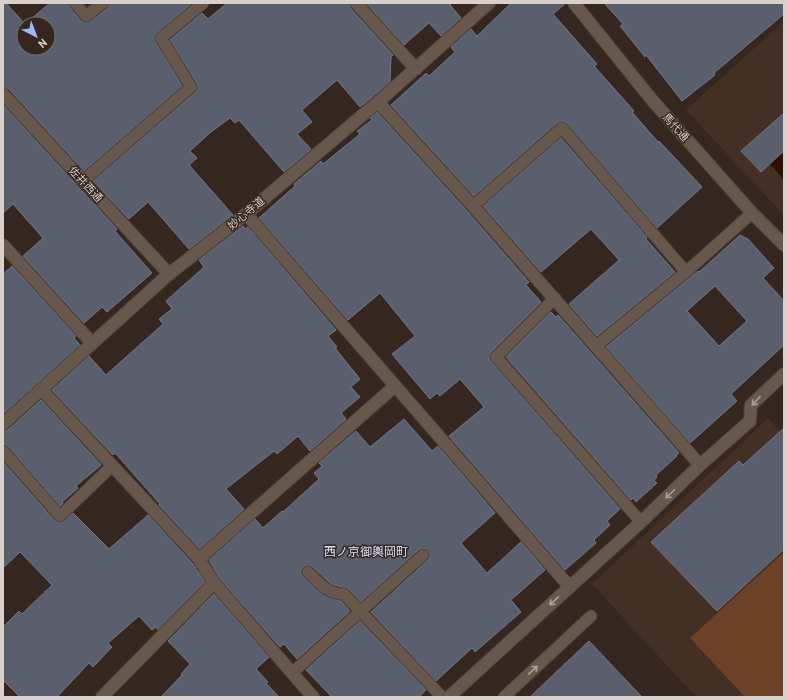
<svg xmlns="http://www.w3.org/2000/svg" width="787" height="700" font-family="Barlow,'Noto Sans JP',sans-serif">
<style>
.built{fill:#432f23}
.green{fill:#6c4126}
.water{fill:#2f0f00}
.building{fill:#5a5f6e;stroke:#707686;fill-rule:evenodd}
.lines{fill:none;stroke-linecap:round;stroke-linejoin:round}
.service-casing{stroke:#4d423b;stroke-width:13}
.minor-casing{stroke:#4d423b;stroke-width:14}
.tertiary-casing{stroke:#4d423b;stroke-width:14}
.secondary-casing{stroke:#4d423b;stroke-width:14}
.service{stroke:#67574d;stroke-width:11}
.minor{stroke:#67574d;stroke-width:12}
.tertiary{stroke:#67574d;stroke-width:12}
.secondary{stroke:#67574d;stroke-width:12}
.oneway{stroke:#aba099}
.labels{text-anchor:middle;stroke-width:3;stroke-linejoin:round;paint-order:stroke}
.street-label{font-size:11px;fill:#d9d0cb;stroke:#35271f}
.neighbourhood-label{font-size:12px;fill:#d7e1fd;stroke:#35271f}
</style>
<rect width="100%" height="100%" fill="#35271f"/>
<!-- built -->
<g class="built">
<path d="M784 21V215L686 110Z"/>
<path d="M768 418 784 435V697H696L592 584Z"/>
</g>
<!-- green -->
<path class="green" d="M784 552V697H745L690 638Z"/>
<!-- water -->
<path class="water" d="M784 151V180L770 164Z"/>
<!-- building -->
<g class="building">
<path d="M3 3H6L25 24 24 48H48V24H25L50 3H68L70 8 81 21 87 23 107 9 110 3H192L157 33 154 38 182 86 84 171 9 89 3 87Z"/>
<path d="M227 3H349L350 8 393 55 391 57 390 82 360 107 337 80 302 110 312 122 297 134 311 149 284 172 239 120 235 123 230 118 211 132 190 151 197 158 189 165 233 215 189 249 148 202 129 219 93 181 196 92 198 87 197 83 170 40 202 13 208 19Z"/>
<path d="M366 3H452L450 5 461 18 441 36 429 23 404 45Z"/>
<path d="M511 3H566L553 14 597 64 594 66 634 111 632 112 658 142 659 141 702 187 657 228 565 122 561 121 557 123 474 196 391 105 426 73 429 76 455 52 451 47 471 29 477 36Z"/>
<path d="M604 3H784V14L714 73 715 75 682 101 646 55 645 57 620 26 623 24Z"/>
<path d="M3 105 117 229 115 231 152 273 107 312 102 307 84 323 23 256 43 238 13 204 3 213Z"/>
<path d="M377 112 467 211 529 282 526 285 541 302 491 352 489 359 620 509 607 521 610 525 594 540 596 543 565 570 449 436 484 407 460 379 440 396 437 393 430 399 392 354 415 336 380 293 348 320 259 218 295 186 294 184 321 161 323 164 360 134 357 131 372 120 370 118Z"/>
<path d="M784 113V151L761 172 741 151Z"/>
<path d="M561 138 647 237 646 239 675 272 597 336 569 304 619 260 591 229 541 272 483 206Z"/>
<path d="M243 226 245 229 248 227 336 330 328 336 337 347 335 348 360 379 351 387 360 397 341 413 346 419 310 451 298 436 277 454 274 451 226 489 244 509 200 549 159 505 160 504 115 453 113 455 52 390 89 356 106 375 163 324 159 319 172 309 166 301 204 267 199 260Z"/>
<path d="M740 235 748 239 774 268 763 278 784 301V345L731 394 737 401 690 443 606 347 698 271 699 272ZM715 286 747 321 719 346 687 311Z"/>
<path d="M12 266 76 336 74 338 80 345 3 414V274Z"/>
<path d="M551 312 556 317 558 315 679 453 676 455 677 456 656 475 657 477 654 480 657 483 636 502 633 498 631 500 506 357Z"/>
<path d="M41 400 101 465 76 486 78 488 62 502 63 503 60 506 8 446 3 444V431L8 430Z"/>
<path d="M404 419 432 451 438 446 495 513 461 543 487 573 521 542 545 570 511 600 521 612 475 652 472 648 436 681 371 612 428 560 430 554 426 549 422 548 418 550 361 602 349 589 331 584 313 567 310 565 303 567 301 570V574L315 589 330 598 341 601 350 611 297 659 284 644 280 647 220 579 209 560 255 519 263 528 282 511 283 512 319 479 314 473 322 466 319 463 356 431 370 447Z"/>
<path d="M784 428V549L717 611 651 542 739 461 743 465Z"/>
<path d="M3 462 55 521 62 523 73 513 109 549 148 515 193 564 205 582 158 630 156 627 152 630 139 616 108 643 112 647 93 667 89 663 57 697H20L3 680V627L19 611 22 614 52 585 20 552 3 568Z"/>
<path d="M214 594 269 657 256 669 268 682 266 683 279 697H161L182 675 181 674 190 664 168 641Z"/>
<path d="M360 621 426 690 419 697H332L306 670Z"/>
<path d="M589 641 642 697H530Z"/>
</g>
<g class="lines">
<defs>
<g id="service">
<path d="M75 3 86 16 103 3"/>
<path d="M84 180 191 87 161 38 203 3"/>
<path d="M473 206 562 128 686 272"/>
<path d="M555 298 496 357 641 522"/>
<path d="M596 346 686 272 752 213"/>
<path d="M3 451 60 516 112 466"/>
<path d="M308 572C319 583 327 594 344 594L442 697"/>
<path d="M292 673 423 555"/>
<path d="M504 697 591 616"/>
</g>
<g id="minor">
<path d="M356 3 416 69"/>
<path d="M3 94 169 274"/>
<path d="M378 102 473 206 700 465"/>
<path d="M246 214 569 586"/>
<path d="M3 245 92 343"/>
<path d="M41 389 199 559 214 583 313 697"/>
<path d="M199 559 395 386"/>
<path d="M102 697 214 583"/>
<path d="M449 697 641 522 700 465 750 421 751 405 784 374"/>
</g>
<path id="tertiary" d="M574 3 652 100 752 213 784 245"/>
<path id="secondary" d="M3 424 169 274 246 214 378 102 489 3"/>
</defs>
<!-- service casing -->
<use href="#service" class="service-casing"/>
<!-- minor casing -->
<use href="#minor" class="minor-casing"/>
<!-- tertiary casing -->
<use href="#tertiary" class="tertiary-casing"/>
<!-- secondary casing -->
<use href="#secondary" class="secondary-casing"/>
<!-- service -->
<use href="#service" class="service"/>
<!-- minor -->
<use href="#minor" class="minor"/>
<!-- tertiary -->
<use href="#tertiary" class="tertiary"/>
<!-- secondary -->
<use href="#secondary" class="secondary"/>
</g>
<!-- one-way arrows -->
<defs><path id="oneway-shaft" d="M-6 0H5M1.5-3L5.5 0L1.5 3" fill="none" stroke-width="1.6" stroke-linecap="round" stroke-linejoin="round"/></defs>
<g class="oneway">
<use href="#oneway-shaft" transform="translate(756 401) rotate(133)"/>
<use href="#oneway-shaft" transform="translate(670 494) rotate(136)"/>
<use href="#oneway-shaft" transform="translate(554 601) rotate(137)"/>
<use href="#oneway-shaft" transform="translate(533 670) rotate(-43)"/>
</g>
<g class="labels">
<!-- street labels -->
<g class="street-label">
<text transform="translate(676 127) rotate(48)" y="4">馬代通</text>
<text transform="translate(86 184) rotate(47)" y="4">佐井西通</text>
<text transform="translate(246 213) rotate(-40)" y="4">妙心寺道</text>
</g>
<!-- neighbourhood labels -->
<g class="neighbourhood-label">
<text x="366" y="556">西ノ京御輿岡町</text>
</g>
</g>
<!-- border -->
<rect width="787" height="700" fill="none" stroke="#d9d0cb" stroke-width="8"/>
<!-- north arrow -->
<g transform="translate(36 36) rotate(138)"><circle r="19" fill="#35271f" stroke="#776b64"/>
<path d="M0-3L7 15L0 10L-7 15Z" fill="#9eb4fd"/>
<text y="-6" font-size="11" font-weight="bold" text-anchor="middle" fill="#d9d0cb">N</text>
</g>
</svg>
